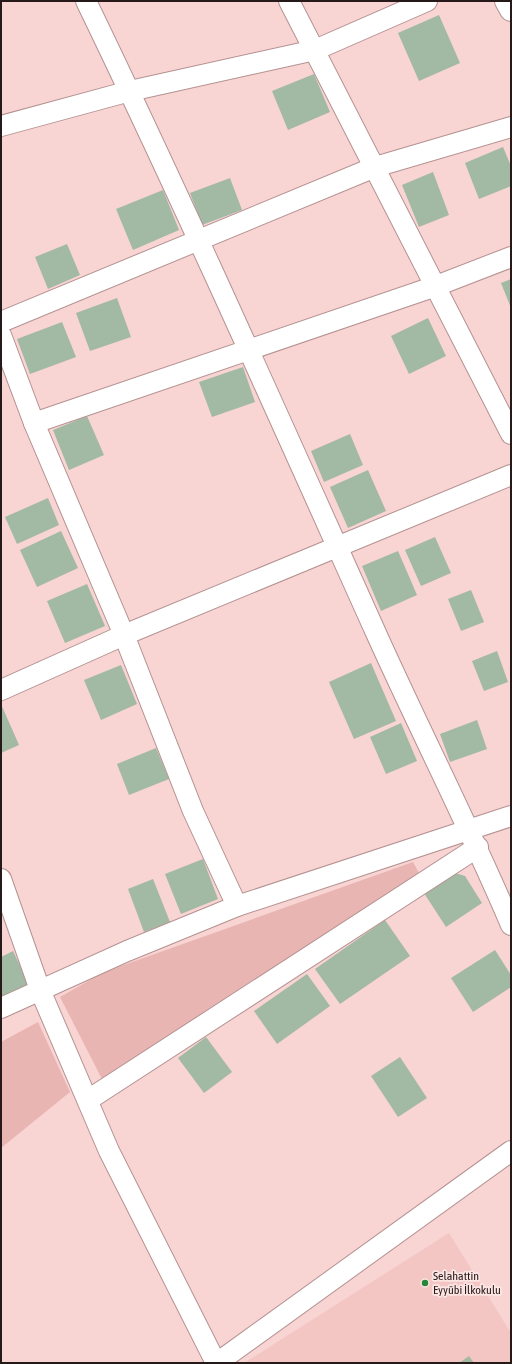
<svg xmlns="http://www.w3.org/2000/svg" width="512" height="1364" font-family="'Asap Condensed',sans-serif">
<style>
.built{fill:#f3c6c4}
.green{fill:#e8b5b3}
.building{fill:#a2b9a3}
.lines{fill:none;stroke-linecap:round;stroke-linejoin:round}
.street-casing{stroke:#b49291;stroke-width:22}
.secondary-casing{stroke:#b49291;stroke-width:24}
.street{stroke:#fff;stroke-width:20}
.secondary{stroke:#fff;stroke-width:22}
.poi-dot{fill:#278639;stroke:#fce6e4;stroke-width:1.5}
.labels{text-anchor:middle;stroke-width:3.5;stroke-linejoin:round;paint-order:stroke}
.poi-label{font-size:12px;fill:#261919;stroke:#fce6e4;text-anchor:start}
</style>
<rect width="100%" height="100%" fill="#f8d4d3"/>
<!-- built -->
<path class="built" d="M449 1233 511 1333V1363H244Z"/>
<!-- green -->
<g class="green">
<path d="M413 862 419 873 103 1081 60 997 104 972Z"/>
<path d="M38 1022 70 1092 1 1148V1042Z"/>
</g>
<!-- building -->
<g class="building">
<path d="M439 15 460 63 419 81 398 33Z"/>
<path d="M314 74 330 112 288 130 272 91Z"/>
<path d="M503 147 511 166V186L479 199 465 163Z"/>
<path d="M433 172 449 215 419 227 402 185Z"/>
<path d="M230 178 242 210 202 225 190 193Z"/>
<path d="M163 190 179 230 133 250 116 209Z"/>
<path d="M67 244 80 275 48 289 35 257Z"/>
<path d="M511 279V308L501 283Z"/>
<path d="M117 298 131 337 90 351 76 313Z"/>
<path d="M428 318 446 356 409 374 391 336Z"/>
<path d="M62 322 76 357 30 374 17 339Z"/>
<path d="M243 367 255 402 212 417 199 382Z"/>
<path d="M87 416 104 455 69 470 53 430Z"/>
<path d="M350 434 363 465 324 482 311 451Z"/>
<path d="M368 470 386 511 348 528 330 487Z"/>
<path d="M48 498 59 525 17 544 5 517Z"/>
<path d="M61 531 78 568 37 587 20 550Z"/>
<path d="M435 537 451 573 421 586 405 550Z"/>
<path d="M398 551 417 595 381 611 362 566Z"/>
<path d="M87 584 105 626 65 643 47 601Z"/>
<path d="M471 590 484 622 461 631 448 599Z"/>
<path d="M497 651 508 682 484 691 472 661Z"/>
<path d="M371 663 396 721 354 739 329 682Z"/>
<path d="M121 665 137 704 101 720 84 680Z"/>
<path d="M1 704 19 745 1 753Z"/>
<path d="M477 720 487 749 450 762 440 734Z"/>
<path d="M401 723 417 761 386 774 370 737Z"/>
<path d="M156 748 169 779 129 795 117 764Z"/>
<path d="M203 859 218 899 181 914 165 874Z"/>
<path d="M455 873 465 876 482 903 446 927 424 893Z"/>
<path d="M153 879 170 922 144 932 128 889Z"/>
<path d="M385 920 410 956 340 1004 315 969Z"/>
<path d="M495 950 511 975V987L473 1012 451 978Z"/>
<path d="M13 951 30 987 1 1001V957Z"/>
<path d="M307 974 330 1006 277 1044 254 1011Z"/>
<path d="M206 1037 232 1072 204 1093 178 1058Z"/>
<path d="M400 1057 427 1098 398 1117 371 1076Z"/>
<path d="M469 1356 474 1363H459Z"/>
</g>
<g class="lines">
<defs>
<g id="street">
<path d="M86 1C187 210 281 422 376 633 420 731 469 826 511 925"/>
<path d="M289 1 511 434"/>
<path d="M1 126 130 91 315 50 427 1"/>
<path d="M1 322 375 167 511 127"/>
<path d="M1 335 34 423 124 635 193 811 237 906"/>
<path d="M34 423 436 286 511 257"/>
<path d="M1 690 124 635 511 475"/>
<path d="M1 879 40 990 109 1151 216 1363"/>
<path d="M1 1008 127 951 237 906 511 816"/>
<path d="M88 1100 478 847"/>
<path d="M217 1363 511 1151"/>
</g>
<path id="secondary" d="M506 1 511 10"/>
</defs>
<!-- street casing -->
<use href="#street" class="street-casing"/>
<!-- secondary casing -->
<use href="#secondary" class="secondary-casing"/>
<!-- street -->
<use href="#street" class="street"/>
<!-- secondary -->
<use href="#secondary" class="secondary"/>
</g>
<!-- markers -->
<circle class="poi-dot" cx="425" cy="1283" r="4"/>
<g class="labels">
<!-- poi labels -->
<g class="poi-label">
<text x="433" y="1280">Selahattin<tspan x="433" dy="14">Eyyübi İlkokulu</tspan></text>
</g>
</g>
<!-- border -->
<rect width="512" height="1364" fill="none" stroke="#261919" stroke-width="4"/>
</svg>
